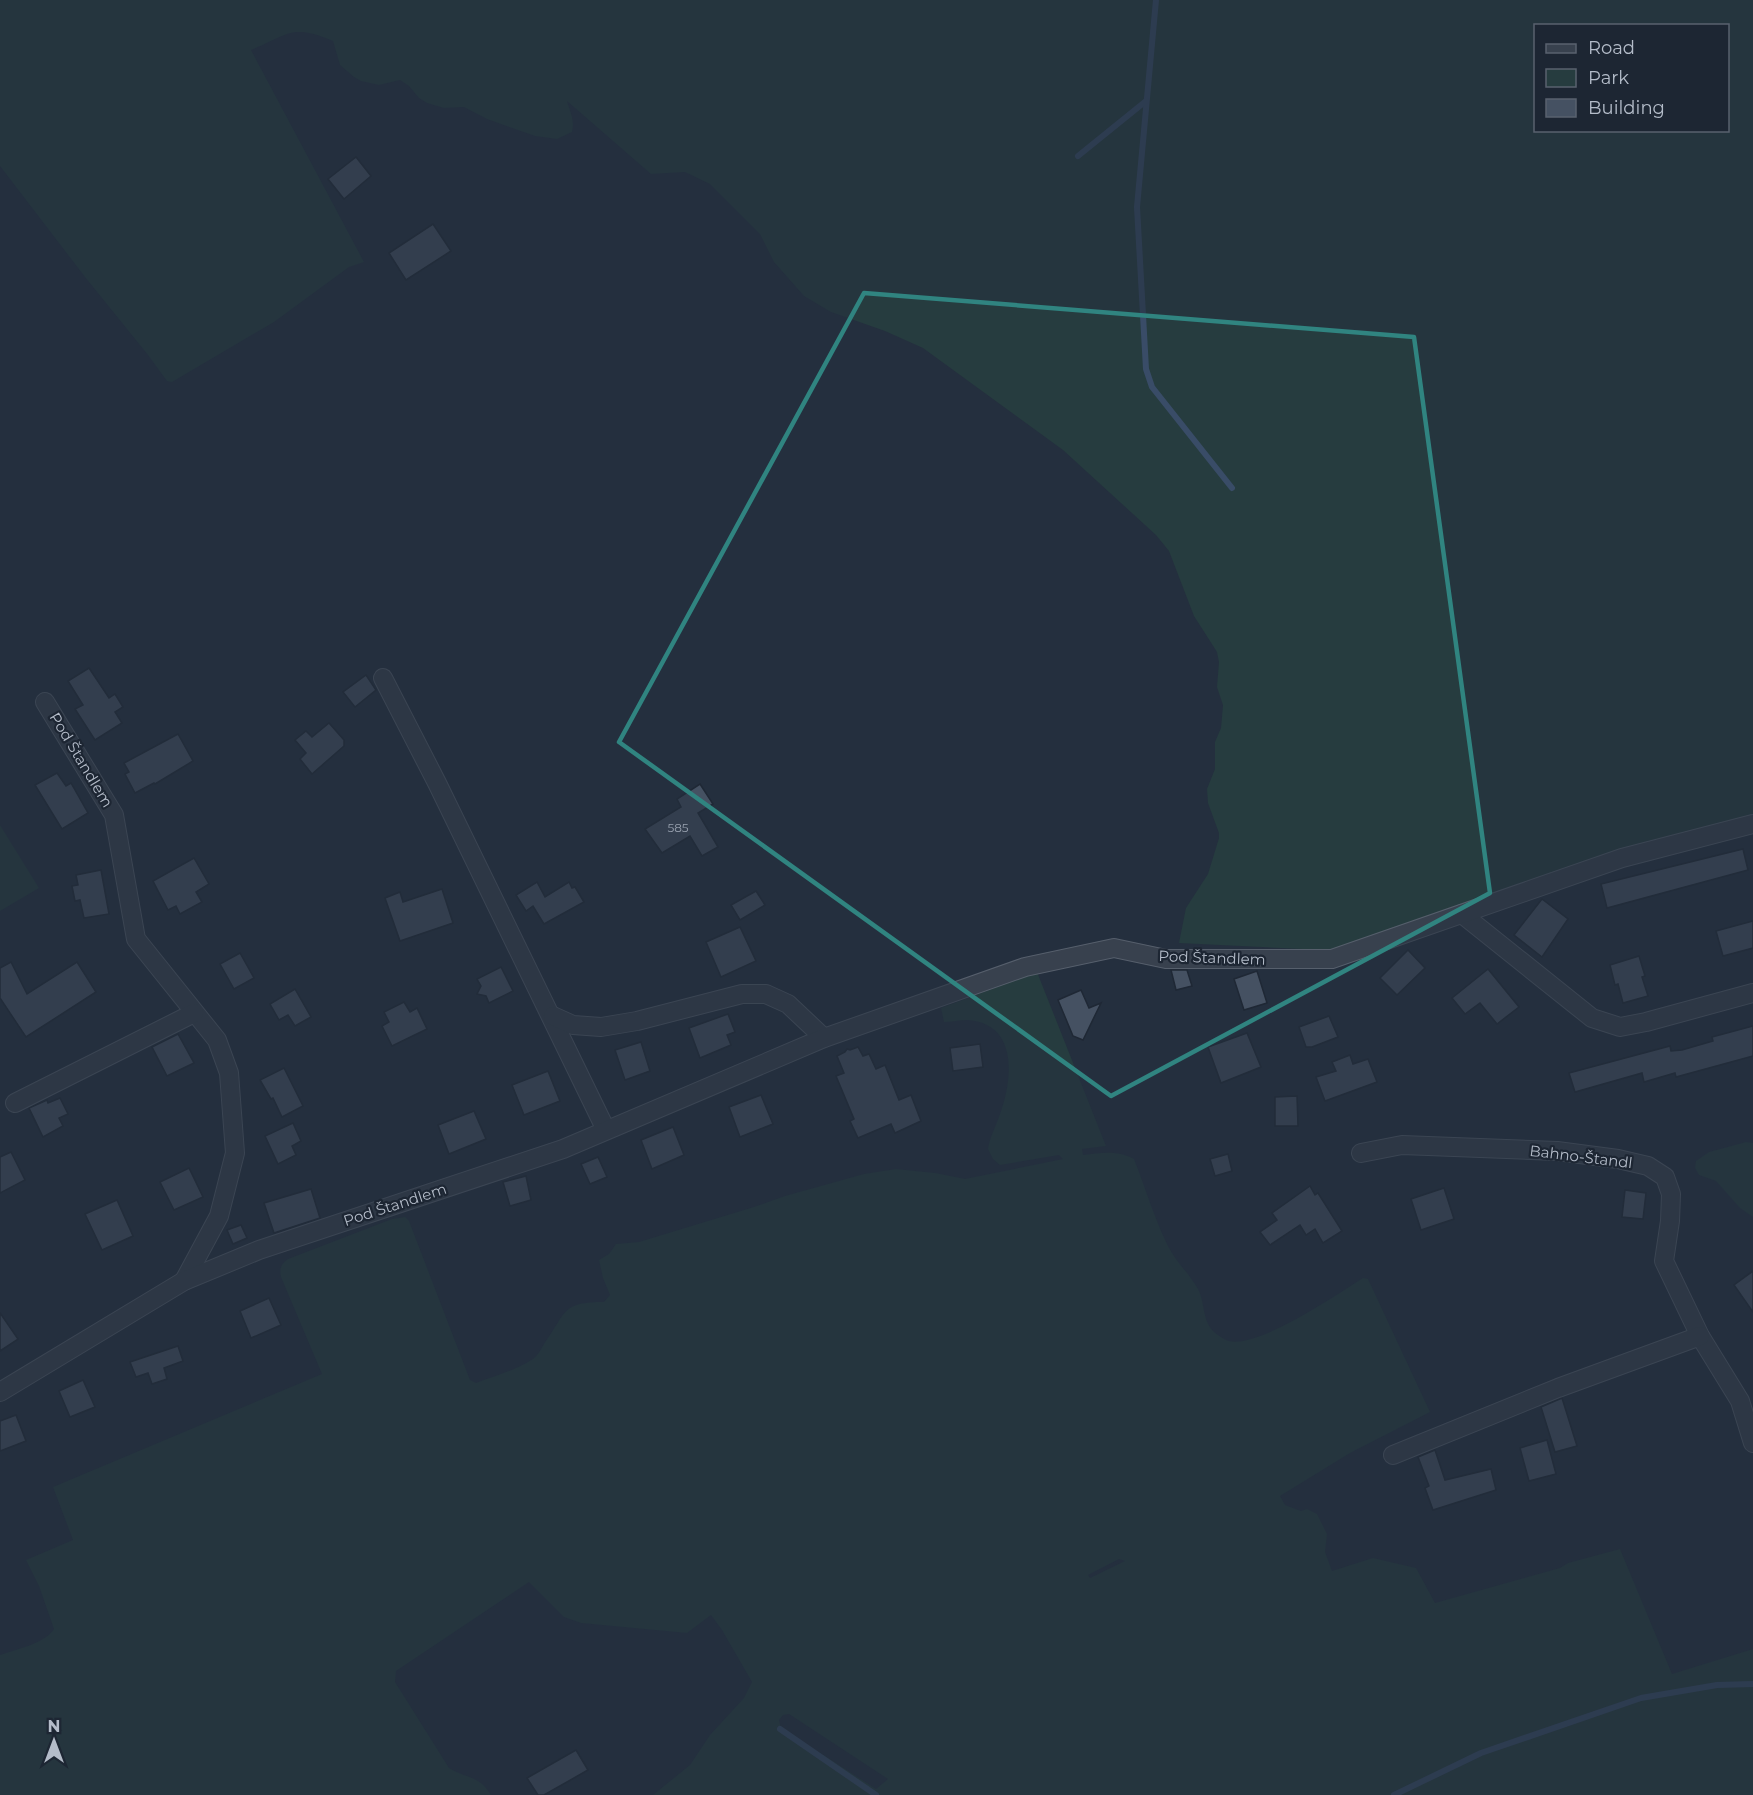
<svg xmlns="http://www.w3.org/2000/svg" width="1753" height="1795" font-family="Montserrat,sans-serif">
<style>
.green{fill:#263c3f;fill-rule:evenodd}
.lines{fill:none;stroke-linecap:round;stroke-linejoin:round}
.stream{stroke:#394c67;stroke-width:6}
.building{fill:#455162;stroke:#1f2835;stroke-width:1.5}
.minor-casing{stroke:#565f6c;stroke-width:20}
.minor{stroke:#38414e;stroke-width:18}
.marked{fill:none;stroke:#308480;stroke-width:4.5;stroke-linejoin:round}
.labels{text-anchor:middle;stroke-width:4.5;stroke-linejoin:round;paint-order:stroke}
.number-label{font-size:12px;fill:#98a1af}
.street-label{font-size:15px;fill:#b4bcc9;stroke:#1d2633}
</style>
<rect width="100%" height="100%" fill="#242f3e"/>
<!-- green -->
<g class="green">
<path d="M0 0H1753V817L1648 841 1524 882 1345 951 1179 943 1186 908 1208 874 1219 838V833L1208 803 1207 789 1215 769V742L1221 728 1223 705 1217 687 1219 662 1217 652 1194 616 1169 551 1156 535 1063 450 923 348 885 331 831 312 804 296 774 262 760 234 710 184 685 172 651 174 567 101C570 112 575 119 572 132L557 139 535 136 487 119 464 107 444 108 427 103 419 98 409 86 400 80 379 85 361 81 354 77 340 65 333 41C291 23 288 35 251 50L364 262 349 267 274 322 172 382 167 381 148 355 85 277 0 166ZM1536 26H1728V130H1536Z"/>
<path d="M0 825 39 888 0 911Z"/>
<path d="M1037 972 1106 1146 1082 1149 1083 1155C1101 1153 1117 1150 1134 1159 1145 1187 1154 1217 1167 1244 1175 1261 1189 1273 1198 1289 1205 1302 1202 1319 1213 1331 1216 1334 1225 1340 1229 1341 1259 1348 1336 1295 1363 1278L1368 1279 1430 1412 1350 1453 1280 1496 1285 1505 1301 1511 1307 1509 1317 1514 1327 1534 1325 1552 1332 1571 1373 1558 1416 1568 1435 1603 1560 1568 1568 1563 1620 1549 1672 1674 1753 1649V1795H653L690 1765 710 1735 744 1698 752 1682 722 1630 711 1615 687 1633 581 1623 564 1617 529 1582 396 1671 395 1682 449 1768C467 1779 479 1775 491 1795H0V1655C17 1649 44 1644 54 1629L39 1586 26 1560 73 1540 53 1487 322 1374 281 1277C279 1269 281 1264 288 1259L392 1219 405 1217 409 1221 470 1380 476 1383C495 1376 516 1370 533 1359 538 1355 541 1349 544 1344 567 1312 561 1302 604 1302L610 1295 603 1278 599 1260 609 1254 616 1244 639 1242 754 1207 785 1196 864 1174 896 1169 935 1173 965 1179 1063 1159 1059 1155 1000 1165 993 1159 988 1149C990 1136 996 1126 1000 1114 1013 1078 1018 1024 968 1020 960 1020 952 1022 944 1022L941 1008ZM1119 1559 1125 1561 1090 1578 1088 1575ZM789 1714 888 1779 876 1789 825 1756 791 1736 781 1728 779 1720 783 1715Z"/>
<path d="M1746 1142 1753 1143V1217L1740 1208 1716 1181 1699 1175 1695 1168 1696 1161 1709 1152Z"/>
</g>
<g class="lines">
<!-- stream -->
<g class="stream">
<path d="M1156 0 1137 207 1146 369 1152 387 1232 488"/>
<path d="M1078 156 1146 101"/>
<path d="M780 1729 876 1795"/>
<path d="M1394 1795 1481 1753 1641 1698 1717 1685 1753 1684"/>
</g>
</g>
<!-- building -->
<g class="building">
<path d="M356 157 371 176 344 199 328 179Z"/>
<path d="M433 224 451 251 406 280 389 253Z"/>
<path d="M89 668 109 698 115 694 123 707 115 712 122 723 95 740 75 709 83 705 68 681Z"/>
<path d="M366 675 376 690 355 707 343 692Z"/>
<path d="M329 723 344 740V746L312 774 300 759 306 753 295 740 306 731 312 737Z"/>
<path d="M178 734 193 761 155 784 154 783 135 793 125 774 129 772 124 763Z"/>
<path d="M57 773 66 786 71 783 88 813 62 829 35 785Z"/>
<path d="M700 784 713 804 698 813 718 847 702 856 690 836 662 853 645 829 681 807 677 799Z"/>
<path d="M1743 849 1748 870 1607 908 1601 884Z"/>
<path d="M194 858 209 884 196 892 202 902 180 914 176 906 168 910 153 881Z"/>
<path d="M101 870 109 914 84 918 80 900 75 901 72 886 78 885 76 875Z"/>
<path d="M537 882 545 897 569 882 572 888 575 887 584 902 544 924 533 906 526 911 516 895Z"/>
<path d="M442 889 453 923 400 941 385 898 400 892 403 902Z"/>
<path d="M756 891 765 905 740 920 731 905Z"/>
<path d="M1542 899 1568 919 1542 957 1514 935Z"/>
<path d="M1753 921V948L1723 956 1716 931Z"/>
<path d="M740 927 756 961 721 977 706 942Z"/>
<path d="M1408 950 1425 968 1397 995 1380 978Z"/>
<path d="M240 953 254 978 234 989 220 964Z"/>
<path d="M1639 956 1645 976 1642 977 1648 996 1623 1003 1618 984 1615 985 1610 965Z"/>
<path d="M11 962 27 994 77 962 96 992 26 1037 0 998V968Z"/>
<path d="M501 967 513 991 489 1003 486 996 477 994 481 986 477 979Z"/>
<path d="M1488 969 1519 1007 1497 1024 1480 1003 1465 1014 1452 998Z"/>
<path d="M1171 970H1187L1192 986 1176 990Z"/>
<path d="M1257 971 1267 1003 1244 1010 1234 979Z"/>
<path d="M295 989 311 1017 295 1026 288 1015 279 1020 270 1004Z"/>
<path d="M1081 990 1089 1008 1101 1003 1083 1040 1073 1036 1058 1000Z"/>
<path d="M404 1002 410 1012 417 1008 427 1029 392 1046 382 1026 389 1022 384 1012Z"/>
<path d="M728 1014 735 1032 727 1035 731 1045 700 1058 689 1028Z"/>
<path d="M1329 1016 1338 1037 1312 1047H1306L1299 1027Z"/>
<path d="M1753 1026V1056L1676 1077 1675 1073 1644 1082 1642 1073 1575 1092 1569 1073 1670 1046 1671 1051 1682 1050 1713 1041 1712 1037Z"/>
<path d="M1247 1033 1261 1067 1221 1083 1208 1047Z"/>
<path d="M178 1034 194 1063 167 1076 152 1047Z"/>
<path d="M641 1042 650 1071 625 1080 615 1050Z"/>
<path d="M980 1044 983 1067 953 1071 950 1048Z"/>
<path d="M858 1047 863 1056 869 1054 876 1069 885 1065 899 1100 911 1095 921 1121 895 1133 891 1124 858 1138 850 1121 854 1119 836 1076 844 1073 837 1056 845 1052 847 1049 850 1050Z"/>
<path d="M1350 1055 1353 1064 1368 1059 1377 1082 1325 1101 1316 1077 1336 1071 1332 1062Z"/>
<path d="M284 1068 303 1106 282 1117 273 1098 271 1099 260 1080Z"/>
<path d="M548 1071 560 1101 524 1115 512 1085Z"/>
<path d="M761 1095 773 1124 740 1137 729 1107Z"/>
<path d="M1297 1096 1298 1126H1275V1097Z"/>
<path d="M60 1098 68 1114 59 1118 63 1126 43 1137 29 1108 47 1100 48 1103Z"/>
<path d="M474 1111 486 1139 449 1154 438 1125Z"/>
<path d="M293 1123 301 1141 292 1146 296 1155 278 1164 265 1136Z"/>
<path d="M673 1127 684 1155 652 1169 641 1140Z"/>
<path d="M11 1152 25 1180 0 1193V1157Z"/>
<path d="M1228 1154 1232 1171 1215 1176 1210 1159Z"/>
<path d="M598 1157 607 1177 590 1184 581 1164Z"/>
<path d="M189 1168 203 1197 174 1210 160 1182Z"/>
<path d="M526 1176 531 1200 510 1206 503 1182Z"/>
<path d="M1310 1186 1315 1195 1318 1193 1342 1231 1323 1243 1315 1229 1306 1235 1300 1225 1270 1245 1260 1232 1277 1220 1272 1213Z"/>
<path d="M1444 1188 1454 1219 1421 1230 1411 1199Z"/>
<path d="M311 1189 320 1218 274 1233 264 1203Z"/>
<path d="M1625 1190 1646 1193 1643 1219 1622 1217Z"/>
<path d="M117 1200 133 1236 102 1250 85 1214Z"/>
<path d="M241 1225 247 1238 233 1244 227 1230Z"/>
<path d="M1753 1271V1312L1734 1285Z"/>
<path d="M269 1298 281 1325 251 1338 240 1311Z"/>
<path d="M0 1313 18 1339 0 1351Z"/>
<path d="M178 1346 183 1361 164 1368 167 1379 152 1384 148 1373 136 1377 130 1362Z"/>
<path d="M83 1380 95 1407 70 1417 59 1391Z"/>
<path d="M1562 1398 1577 1446 1555 1452 1541 1407Z"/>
<path d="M16 1415 26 1441 0 1451V1421Z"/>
<path d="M1547 1440 1556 1474 1529 1481 1520 1448Z"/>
<path d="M1435 1450 1445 1480 1491 1469 1496 1490 1433 1510 1425 1488 1429 1486 1418 1457Z"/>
<path d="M576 1750 588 1770 544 1795H538L527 1778Z"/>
</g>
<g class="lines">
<defs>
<g id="minor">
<path d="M383 678 437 783 606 1130"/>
<path d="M45 702 114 815 136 939 217 1040 229 1073 235 1153 219 1216 184 1281"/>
<path d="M1462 914 1592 1018 1620 1027 1646 1022 1753 993"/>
<path d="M553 1016 573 1025 601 1027 637 1021 742 994H766L788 1004 824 1038"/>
<path d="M15 1103 194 1013"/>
<path d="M1361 1153 1402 1145 1557 1151 1618 1159 1648 1166 1665 1177 1671 1194 1670 1221 1664 1261 1700 1336 1740 1401 1753 1443"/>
<path d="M0 1392 184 1281 259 1250 563 1149 824 1038 1025 967 1114 948 1166 959H1332L1622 858 1753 824"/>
<path d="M1393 1455 1558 1388 1700 1336"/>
</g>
</defs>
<!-- minor casing -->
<use href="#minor" class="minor-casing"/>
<!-- minor -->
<use href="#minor" class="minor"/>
</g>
<!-- marked area -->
<path d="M0 0H1753V1795H0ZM864 293 1414 337 1490 893 1111 1096 619 742Z" fill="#242f3e" fill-opacity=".55" fill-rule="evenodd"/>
<path class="marked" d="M864 293 1414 337 1490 893 1111 1096 619 742Z"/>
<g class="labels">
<!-- number labels -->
<g class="number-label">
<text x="678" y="832">585</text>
</g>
<!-- street labels -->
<g class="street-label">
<text transform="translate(81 760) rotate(59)" y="5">Pod Štandlem</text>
<text transform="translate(1212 958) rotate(2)" y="5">Pod Štandlem</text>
<text transform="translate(1581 1157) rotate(7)" y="5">Bahno-Štandl</text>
<text transform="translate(395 1205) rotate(-18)" y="5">Pod Štandlem</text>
</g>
</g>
<!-- legend -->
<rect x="1534" y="24" width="195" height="108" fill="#1d2633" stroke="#59626f" stroke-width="1.5"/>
<rect x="1546" y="44" width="30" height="9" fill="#38414e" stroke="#59626f" stroke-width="1.5"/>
<text x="1588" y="54" font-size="18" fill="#b4bcc9">Road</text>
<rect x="1546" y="69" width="30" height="18" fill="#263c3f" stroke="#59626f" stroke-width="1.5"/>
<text x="1588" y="84" font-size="18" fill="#b4bcc9">Park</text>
<rect x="1546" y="99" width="30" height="18" fill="#455162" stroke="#59626f" stroke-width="1.5"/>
<text x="1588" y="114" font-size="18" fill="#b4bcc9">Building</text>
<!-- north arrow -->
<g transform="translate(54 1741)" stroke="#1d2633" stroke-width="4.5" paint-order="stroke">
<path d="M0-4.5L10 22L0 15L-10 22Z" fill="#b4bcc9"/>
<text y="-9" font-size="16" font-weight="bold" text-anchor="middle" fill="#b4bcc9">N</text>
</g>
</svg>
